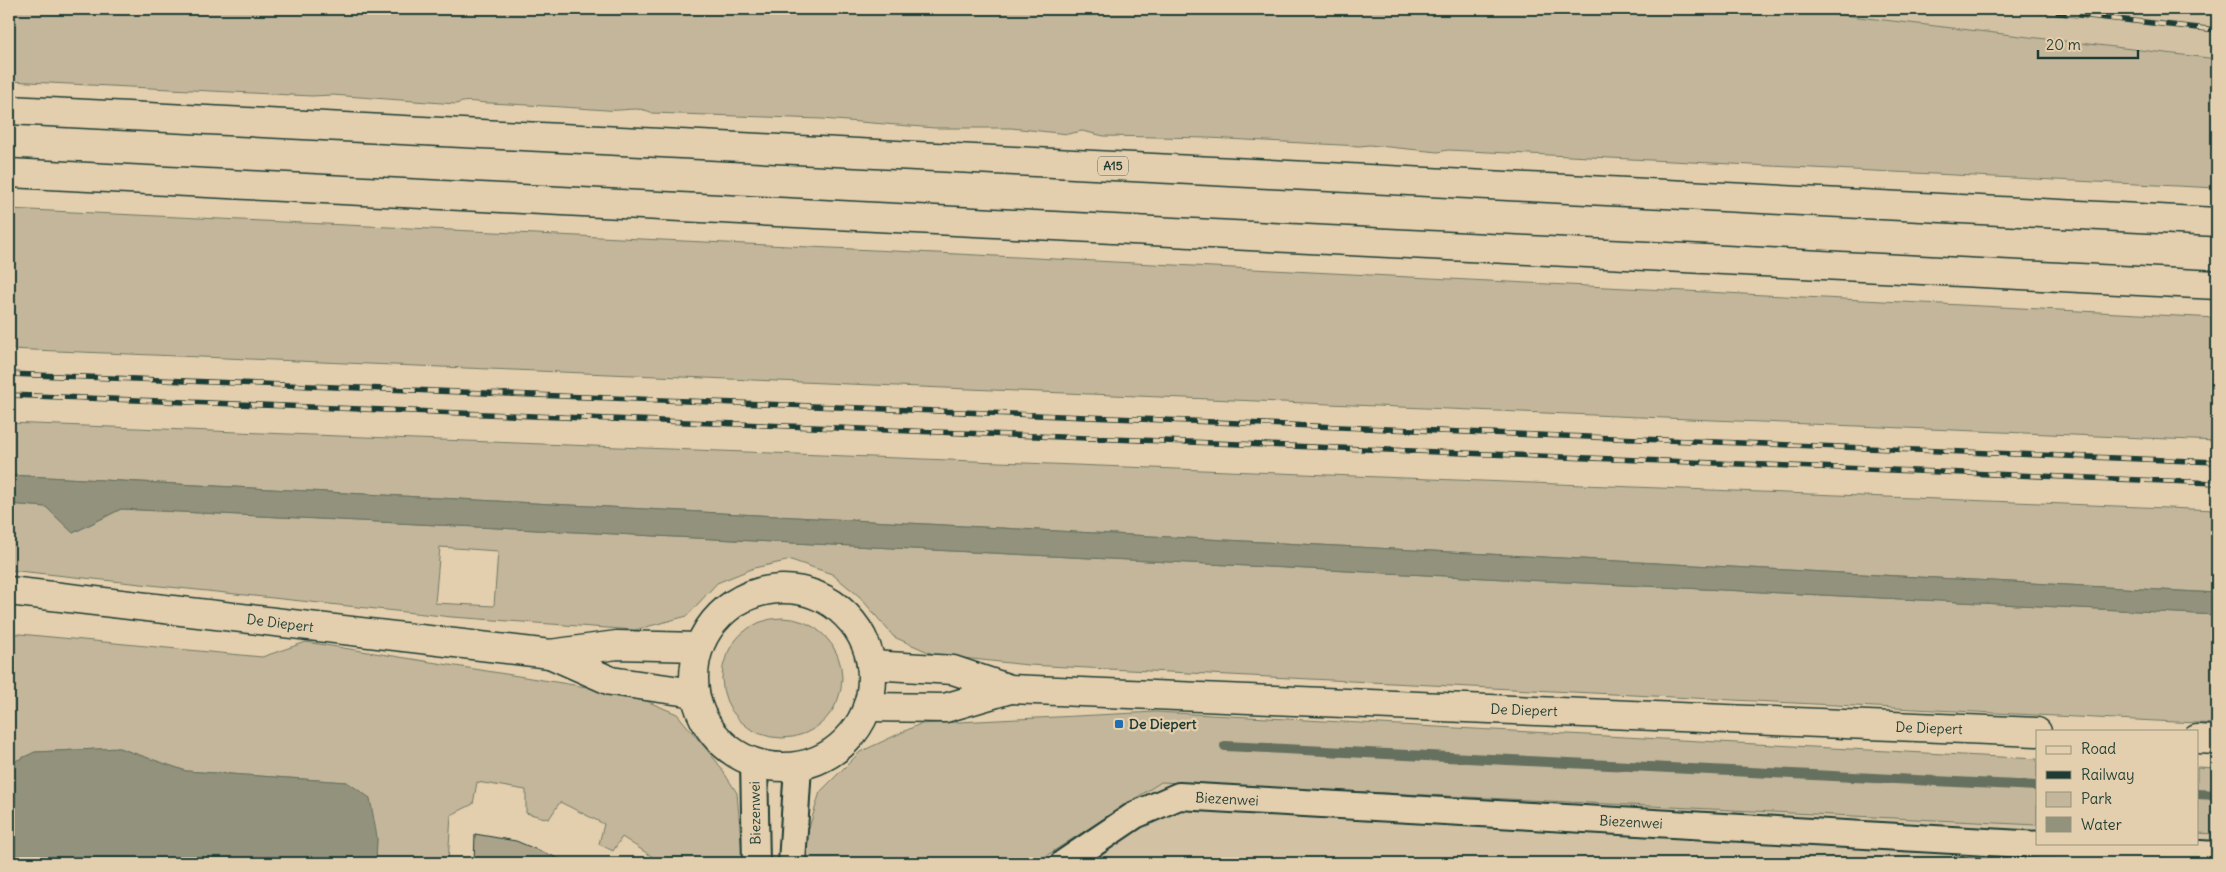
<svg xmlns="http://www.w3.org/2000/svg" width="2226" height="872" font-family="Delius,sans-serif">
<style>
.built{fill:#d2c1a2}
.green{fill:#c3b69a;stroke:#717a67;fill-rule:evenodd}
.water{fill:#93927c;stroke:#65705f}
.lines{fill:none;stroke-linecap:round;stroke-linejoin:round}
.stream{stroke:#65705f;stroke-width:10}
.building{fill:#aaa38a;stroke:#1f3d34}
.street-casing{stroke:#1f3d34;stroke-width:30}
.secondary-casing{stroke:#1f3d34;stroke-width:31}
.highway-casing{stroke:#1f3d34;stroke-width:31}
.street{stroke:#e3cead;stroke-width:26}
.secondary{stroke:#e3cead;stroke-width:28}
.highway{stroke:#e3cead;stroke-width:28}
.rail-casing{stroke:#1f3d34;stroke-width:5.5}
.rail{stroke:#e3cead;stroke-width:4;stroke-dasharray:11;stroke-linecap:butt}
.poi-dot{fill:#1f6fb2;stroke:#e3cead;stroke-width:2}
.labels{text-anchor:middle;stroke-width:4.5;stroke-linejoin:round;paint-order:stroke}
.shield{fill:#e3cead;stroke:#5a6858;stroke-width:1}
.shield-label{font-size:12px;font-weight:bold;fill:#1f3d34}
.street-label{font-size:14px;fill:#1f3d34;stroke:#e3cead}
.poi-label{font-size:14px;font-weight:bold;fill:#1f3d34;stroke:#e3cead;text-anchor:start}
</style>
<rect width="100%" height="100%" fill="#e3cead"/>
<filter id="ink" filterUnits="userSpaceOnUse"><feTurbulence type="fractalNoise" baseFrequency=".02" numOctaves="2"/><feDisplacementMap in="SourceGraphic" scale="10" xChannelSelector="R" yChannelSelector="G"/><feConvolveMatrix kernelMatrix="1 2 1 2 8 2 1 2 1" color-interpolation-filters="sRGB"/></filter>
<g filter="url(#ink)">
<!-- built -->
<g class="built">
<path d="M1790 9H2217V59Z"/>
<path d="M1035 780 2037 794V843H2197V803L2217 804V863H828Z"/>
</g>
<!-- green -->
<g class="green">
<path d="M9 9H1790L2217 59V188L1448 150 1438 152 1369 145 1360 146 1209 138 1104 136 1082 131 1068 134 1011 128H935L822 119 652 113C640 105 620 112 606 110 567 107 529 105 490 103 477 103 468 99 456 104L332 95 312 96 9 81Z"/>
<path d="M9 209 957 254 2217 318V441L9 349Z"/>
<path d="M9 423 2217 510V593L9 475Z"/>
<path d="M9 504 46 507 73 533 121 509 2217 615V724L1028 665 935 655 894 637 859 596 832 574 791 560 754 568 717 583 687 616 635 630 452 617 9 570ZM440 547 498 551 494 606 435 603Z"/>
<circle cx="782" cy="678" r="60"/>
<path d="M9 633 262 657 306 642 630 694 677 714 717 762 737 793 743 863H662L622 837 613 851 599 844 604 824 560 802 549 819 526 813V790L477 782 473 804 451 815 448 863H376L377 837 347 782 186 771 119 748 35 752 9 764Z"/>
<path d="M1155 712 2037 759V825L1161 782 1035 863H805V841L820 792 860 752 920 724Z"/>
<path d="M2197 767 2217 768V834L2197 833Z"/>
</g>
<!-- water -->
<g class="water">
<path d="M9 475 2217 593V615L121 509 73 533 46 507 9 504Z"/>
<path d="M119 748 186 771 347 782 370 798 377 837 376 863H9V764L35 752Z"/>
</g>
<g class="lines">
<!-- stream -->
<g class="stream">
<path d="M1225 746 2037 786"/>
<path d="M2197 794 2217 795"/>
</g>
</g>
<!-- building -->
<path class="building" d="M475 834 516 841 569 863H474Z"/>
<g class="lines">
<defs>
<g id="street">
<path d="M754 762 756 863"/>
<path d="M792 863 798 766"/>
<path d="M1064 863 1135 815 1179 796 2217 855"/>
</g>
<g id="secondary">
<circle cx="783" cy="678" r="89"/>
<path d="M9 591 550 654 617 645 699 647"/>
<path d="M550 654 611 681 695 693"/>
<path d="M871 665 953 670 1010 689 2037 732"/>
<path d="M867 707 945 708 1010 689"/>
<path d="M2197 739 2217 740"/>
</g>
<g id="highway">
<path d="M9 110 2217 222"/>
<path d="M9 173 2217 285"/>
</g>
</defs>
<!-- street casing -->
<use href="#street" class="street-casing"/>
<!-- secondary casing -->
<use href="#secondary" class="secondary-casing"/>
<!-- highway casing -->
<use href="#highway" class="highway-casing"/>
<!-- street -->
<use href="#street" class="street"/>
<!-- secondary -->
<use href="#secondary" class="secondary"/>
<!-- highway -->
<use href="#highway" class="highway"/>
<defs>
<g id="rail">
<path d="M2023 9 2217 30"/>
<path d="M9 374 2217 462"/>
<path d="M9 395 2217 483"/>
</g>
</defs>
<!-- rail casing -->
<use href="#rail" class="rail-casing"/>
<!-- rail -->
<use href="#rail" class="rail"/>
</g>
</g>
<!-- markers -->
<rect class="poi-dot" x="1114" y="719" width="10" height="10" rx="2.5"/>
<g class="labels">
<!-- shield labels -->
<rect class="shield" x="1098" y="156.5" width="30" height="19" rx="4"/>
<g class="shield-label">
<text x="1113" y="170">A15</text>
</g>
<!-- street labels -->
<g class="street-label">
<text transform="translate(280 623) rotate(7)" y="5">De Diepert</text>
<text transform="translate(1524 710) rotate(2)" y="5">De Diepert</text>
<text transform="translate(1929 728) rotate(2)" y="5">De Diepert</text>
<text transform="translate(1227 799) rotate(3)" y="5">Biezenwei</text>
<text transform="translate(755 813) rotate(-91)" y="5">Biezenwei</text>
<text transform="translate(1631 822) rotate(3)" y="5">Biezenwei</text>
</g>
<!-- poi labels -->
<g class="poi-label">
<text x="1129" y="729">De Diepert</text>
</g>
</g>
<!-- margin -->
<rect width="2226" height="872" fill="none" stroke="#e3cead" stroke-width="30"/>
<rect x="15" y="15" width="2196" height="842" fill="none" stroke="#1f3d34" stroke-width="2" filter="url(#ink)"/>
<!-- legend -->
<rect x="2036" y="730" width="162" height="115" fill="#e3cead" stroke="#95947d"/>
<rect x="2046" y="746" width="25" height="8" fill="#e3cead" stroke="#95947d"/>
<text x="2081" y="754" font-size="15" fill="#1f3d34">Road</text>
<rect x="2046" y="771" width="25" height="8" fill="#1f3d34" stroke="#95947d"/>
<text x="2081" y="780" font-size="15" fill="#1f3d34">Railway</text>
<rect x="2046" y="792" width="25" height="15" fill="#c3b69a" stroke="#95947d"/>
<text x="2081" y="804" font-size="15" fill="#1f3d34">Park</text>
<rect x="2046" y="817" width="25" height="15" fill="#93927c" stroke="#95947d"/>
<text x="2081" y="830" font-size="15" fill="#1f3d34">Water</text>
<!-- scale -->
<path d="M2038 50v8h100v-8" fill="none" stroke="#1f3d34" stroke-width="2.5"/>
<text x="2046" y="50" font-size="15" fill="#1f3d34" stroke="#e3cead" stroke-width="4" paint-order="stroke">20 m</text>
</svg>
